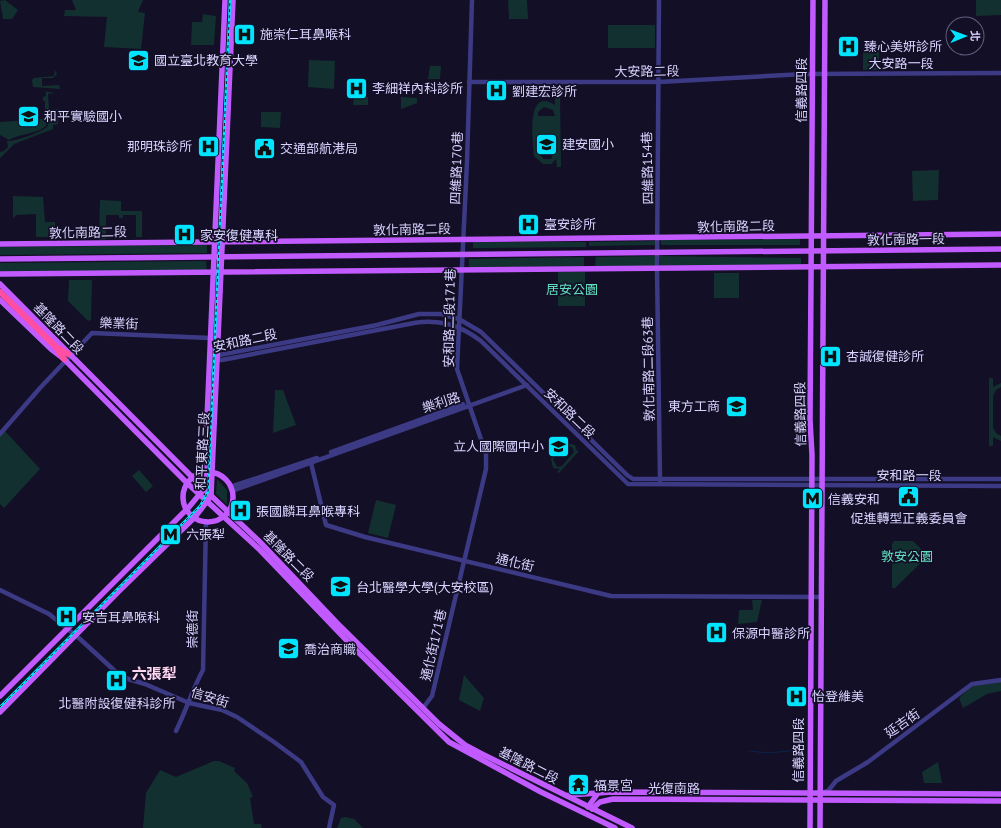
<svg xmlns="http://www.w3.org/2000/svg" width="1001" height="828" font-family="'PT Sans','Noto Sans TC',sans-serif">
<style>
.green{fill:#12302f;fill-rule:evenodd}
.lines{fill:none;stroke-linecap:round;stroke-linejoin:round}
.stream{stroke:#0c2248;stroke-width:1}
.minor{stroke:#3d3a85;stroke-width:4.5}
.major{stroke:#c25bff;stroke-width:5.5}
.highway{stroke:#ff4fa3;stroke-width:6}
.rail-casing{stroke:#00e5ff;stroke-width:2.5}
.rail{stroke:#130f26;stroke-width:1;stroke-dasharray:3;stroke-linecap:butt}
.labels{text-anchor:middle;stroke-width:3.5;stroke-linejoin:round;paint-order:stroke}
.poi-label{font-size:13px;fill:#d9d4ff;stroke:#130f26;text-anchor:start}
.street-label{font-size:13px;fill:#d9d4ff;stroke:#130f26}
.park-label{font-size:13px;fill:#5fe0c0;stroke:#130f26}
.quarter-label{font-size:15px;font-weight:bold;fill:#ffd6f0;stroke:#130f26}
</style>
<rect width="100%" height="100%" fill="#130f26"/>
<!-- green -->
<g class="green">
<path d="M5 0 18 10 12 19H3L0 1Z"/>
<path d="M72 0H143L138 12 145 13 141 49 104 47 107 17 64 16 65 10H76Z"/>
<path d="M508 0H527L528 19H509Z"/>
<path d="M976 0H1001V15L976 16Z"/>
<path d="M203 14 216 16 214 45H191L192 22H202Z"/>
<rect x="608" y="25" width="47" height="23"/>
<rect x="863" y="48" width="16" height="22"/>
<path d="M309 60 335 61 334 89 308 87Z"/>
<path d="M430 66H441L440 79H428Z"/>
<path d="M55 70 57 74 53 78H42V86L59 85 60 89 33 87 32 80 34 78 54 76Z"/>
<path d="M43 91 55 93 48 94 49 109H59L58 124 53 125V129L14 144 0 158V152L4 151 8 147 7 141C14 142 43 132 48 126V122L45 118V101H43V97L46 96V92Z"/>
<path d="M555 94H560L561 167H557L556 159 551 164H543L534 156C533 142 525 86 555 105ZM544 107 553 110 555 116H538V112ZM555 148 551 159H544L539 154V149Z"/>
<path d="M354 96 368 97V105H353Z"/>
<path d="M401 97 417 98V103L401 109Z"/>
<path d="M261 112H281L280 128 261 127Z"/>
<path d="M43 119 47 122 46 126C35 135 20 133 9 140L0 135V122Z"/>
<path d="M939 170 938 200 913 201 912 171Z"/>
<path d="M13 196 43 197 45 222H55V237H36V214L16 215 13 219Z"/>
<path d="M100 200 121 201V211H142V237H136V215H123V218H119V215H106V239L99 240Z"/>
<path d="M800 239V245H661V240Z"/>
<path d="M655 241V245L589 246V242Z"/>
<path d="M473 242H586V247L473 248Z"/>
<path d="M207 245V253L0 255V247Z"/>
<path d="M655 256 656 266H595L596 257Z"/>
<path d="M659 256 801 258V264L660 266Z"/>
<path d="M584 257V266L469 267V259Z"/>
<path d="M206 261 207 270 0 272V263Z"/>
<rect x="558" y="272" width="27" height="34"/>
<rect x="714" y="273" width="25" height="25"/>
<path d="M69 280H92L91 320 88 321 68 301Z"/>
<path d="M989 378H993V387L1001 383V387L996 390 993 396V428L996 433 1001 436V441L993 437V446H989Z"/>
<path d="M275 390H283L296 425 273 433Z"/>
<path d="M743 399 744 408 726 409V400Z"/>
<path d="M4 430 40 469 4 508 0 504V434Z"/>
<path d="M566 443 575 445 577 451H579L559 473 557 472 560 469 553 468 551 459ZM565 446 572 447 574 452 562 466 557 467 553 459Z"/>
<path d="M139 470 153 486 146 492 132 476Z"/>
<path d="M217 479 227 490V505L216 494Z"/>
<path d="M376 500 396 505 388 538 368 533Z"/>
<path d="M894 541H913L928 556 895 588H892V544Z"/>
<path d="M752 600H762L757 622 738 624 739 610H753Z"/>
<path d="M464 675 484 698 480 711 459 700Z"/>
<path d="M1001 681V691L987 694 963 708 959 698 973 685Z"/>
<path d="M214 761H219L235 768 234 771 247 783 253 797 250 798 254 824H261L262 828H143L146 793 160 770 176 777Z"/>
<path d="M938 762 942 783H924L922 772Z"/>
<path d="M345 817 354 819 363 828H337L341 818Z"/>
</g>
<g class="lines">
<!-- stream -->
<path class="stream" d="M749 751 768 753 800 750"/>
<!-- minor -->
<g class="minor">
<path d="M659 0 657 268 660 481"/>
<path d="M469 82H659L805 74 1001 73"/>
<path d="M209 357 377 325 419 314H441L459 319 481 332 627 475 633 479H1001"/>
<path d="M215 359 222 360 414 323C440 319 460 325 481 341L628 484 1001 486"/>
<path d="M0 434 40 388 92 333 210 338"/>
<path d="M331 452 463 404"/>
<path d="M311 463 326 525 365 537 611 596 821 597"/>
<path d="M230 487 317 458"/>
<path d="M232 491 527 385"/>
<path d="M0 590 49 614 80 639 116 672 128 679 145 684 189 703 222 710 237 717 274 742 301 762 323 797 334 805 329 828"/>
<path d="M423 708 432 696 486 469V454L457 369 467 162 472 0"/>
<path d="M176 731C186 711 192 690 203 670L206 521"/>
<path d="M824 792 828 791 836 781 868 762 972 684 1001 680"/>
</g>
<!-- major -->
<g class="major">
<path d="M0 244 1001 234"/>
<path d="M0 259 1001 249"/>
<path d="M0 274 1001 265"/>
<path d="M0 284 204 489 260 542 337 623 439 724 465 745 480 753 632 828"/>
<path d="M0 300 51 349 64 359 187 483 260 550 354 648 449 742 541 792 615 828"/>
<circle cx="208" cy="497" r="25"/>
<path d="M0 696 189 507 204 489 225 0"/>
<path d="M0 712 119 591 195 517 211 496 233 0"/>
<path d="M569 795 598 793"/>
<path d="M588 807 598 793 611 792 1001 794"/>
<path d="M592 809 600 802 613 799 1001 801"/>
<path d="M810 828 812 455 810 420 813 0"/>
<path d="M820 828 825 0"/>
</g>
<!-- highway -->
<g class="highway">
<path d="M0 292 55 346 64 359"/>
<path d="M58 348 68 354"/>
</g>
<defs>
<path id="rail" d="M0 707 200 506 208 492 230 0"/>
</defs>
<!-- rail casing -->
<use href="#rail" class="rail-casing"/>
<!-- rail -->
<use href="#rail" class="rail"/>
</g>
<!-- icons -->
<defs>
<symbol id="hospital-square" viewBox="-11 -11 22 22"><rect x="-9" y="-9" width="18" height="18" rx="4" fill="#00e5ff" stroke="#130f26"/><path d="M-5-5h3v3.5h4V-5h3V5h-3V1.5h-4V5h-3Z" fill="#111"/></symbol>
<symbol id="university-square" viewBox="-11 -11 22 22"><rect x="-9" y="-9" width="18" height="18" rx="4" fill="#00e5ff" stroke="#130f26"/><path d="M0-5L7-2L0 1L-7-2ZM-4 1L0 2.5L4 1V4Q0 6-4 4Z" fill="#111"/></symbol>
<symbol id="school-square" viewBox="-11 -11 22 22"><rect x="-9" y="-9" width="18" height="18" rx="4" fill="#00e5ff" stroke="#130f26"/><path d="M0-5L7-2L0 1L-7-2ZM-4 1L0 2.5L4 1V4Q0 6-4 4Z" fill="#111"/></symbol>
<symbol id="civic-square" viewBox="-11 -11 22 22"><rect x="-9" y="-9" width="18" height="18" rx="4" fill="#00e5ff" stroke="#130f26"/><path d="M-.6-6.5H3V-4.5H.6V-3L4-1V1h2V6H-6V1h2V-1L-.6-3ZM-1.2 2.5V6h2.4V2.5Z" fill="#111"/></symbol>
<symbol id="metro-square" viewBox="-11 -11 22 22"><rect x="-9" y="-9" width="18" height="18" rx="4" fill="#00e5ff" stroke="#130f26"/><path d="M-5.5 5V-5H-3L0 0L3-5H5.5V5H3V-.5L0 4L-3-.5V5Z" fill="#111"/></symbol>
<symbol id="temple-square" viewBox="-11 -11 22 22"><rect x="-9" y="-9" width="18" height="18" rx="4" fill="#00e5ff" stroke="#130f26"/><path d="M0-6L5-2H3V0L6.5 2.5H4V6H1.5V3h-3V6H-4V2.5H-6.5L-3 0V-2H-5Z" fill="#111"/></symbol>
</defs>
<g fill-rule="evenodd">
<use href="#hospital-square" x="232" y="22" width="25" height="25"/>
<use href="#hospital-square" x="836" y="34" width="25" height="25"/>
<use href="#university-square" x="126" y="48" width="25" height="25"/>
<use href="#hospital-square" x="344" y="76" width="25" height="25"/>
<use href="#hospital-square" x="484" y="78" width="25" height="25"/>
<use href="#school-square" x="16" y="104" width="25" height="25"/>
<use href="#school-square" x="534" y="132" width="25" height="25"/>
<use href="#hospital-square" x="196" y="134" width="25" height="25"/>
<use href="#civic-square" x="252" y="136" width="25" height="25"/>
<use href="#hospital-square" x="516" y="212" width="25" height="25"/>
<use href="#hospital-square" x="172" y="222" width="25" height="25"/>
<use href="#hospital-square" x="818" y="344" width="25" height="25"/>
<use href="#school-square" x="724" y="394" width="25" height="25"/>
<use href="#school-square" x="546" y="434" width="25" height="25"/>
<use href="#civic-square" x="896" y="484" width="25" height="25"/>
<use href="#metro-square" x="800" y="486" width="25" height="25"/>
<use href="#hospital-square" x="228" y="498" width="25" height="25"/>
<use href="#metro-square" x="158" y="522" width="25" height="25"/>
<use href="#university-square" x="328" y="574" width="25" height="25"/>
<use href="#hospital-square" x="54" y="604" width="25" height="25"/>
<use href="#hospital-square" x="704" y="620" width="25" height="25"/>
<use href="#school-square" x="276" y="636" width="25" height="25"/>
<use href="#hospital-square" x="104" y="668" width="25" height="25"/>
<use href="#hospital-square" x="784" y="684" width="25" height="25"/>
<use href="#temple-square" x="566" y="772" width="25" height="25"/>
</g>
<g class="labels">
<!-- poi labels -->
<g class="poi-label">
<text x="260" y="39">施崇仁耳鼻喉科</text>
<text x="864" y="51">臻心美妍診所</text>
<text x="154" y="65">國立臺北教育大學</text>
<text x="372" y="93">李細祥內科診所</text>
<text x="512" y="96">劉建宏診所</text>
<text x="44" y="121">和平實驗國小</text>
<text x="562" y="149">建安國小</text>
<text x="192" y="151" text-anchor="end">那明珠診所</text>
<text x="280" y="153">交通部航港局</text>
<text x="544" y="229">臺安診所</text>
<text x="200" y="240">家安復健專科</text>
<text x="846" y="361">杏誠復健診所</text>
<text x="720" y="411" text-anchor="end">東方工商</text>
<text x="544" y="451" text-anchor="end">立人國際國中小</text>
<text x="828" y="504">信義安和</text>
<text x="256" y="516">張國麟耳鼻喉專科</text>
<text x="909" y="523" text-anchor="middle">促進轉型正義委員會</text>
<text x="186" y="539">六張犁</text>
<text x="356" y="592">台北醫學大學(大安校區)</text>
<text x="82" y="622">安吉耳鼻喉科</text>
<text x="732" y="638">保源中醫診所</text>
<text x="304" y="654">喬治商職</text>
<text x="812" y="701">怡登維美</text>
<text x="117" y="708" text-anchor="middle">北醫附設復健科診所</text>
<text x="594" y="790">福景宮</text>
</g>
<!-- street labels -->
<g class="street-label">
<text x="901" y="68">大安路一段</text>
<text transform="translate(647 71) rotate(-1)" y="5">大安路二段</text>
<text transform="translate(801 90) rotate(-90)" y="5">信義路四段</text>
<text transform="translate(456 168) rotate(-88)" y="5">四維路170巷</text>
<text transform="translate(647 168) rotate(-91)" y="5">四維路154巷</text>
<text transform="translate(736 226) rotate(-1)" y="5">敦化南路二段</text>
<text transform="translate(412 229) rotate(-1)" y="5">敦化南路二段</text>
<text transform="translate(88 232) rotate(-1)" y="5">敦化南路二段</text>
<text transform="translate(906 239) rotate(-1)" y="5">敦化南路一段</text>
<text transform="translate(449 318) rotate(-89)" y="5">安和路二段171巷</text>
<text transform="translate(119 323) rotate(2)" y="5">樂業街</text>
<text transform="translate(59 328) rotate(46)" y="5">基隆路二段</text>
<text transform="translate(245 340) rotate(-12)" y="5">安和路二段</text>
<text transform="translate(648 369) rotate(-91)" y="5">敦化南路二段63巷</text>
<text transform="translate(441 402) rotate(-18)" y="5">樂利路</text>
<text transform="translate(570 413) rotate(44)" y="5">安和路二段</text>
<text transform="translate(800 414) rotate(-91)" y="5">信義路四段</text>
<text transform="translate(202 451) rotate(-87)" y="5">和平東路三段</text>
<text x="909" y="480">安和路一段</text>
<text transform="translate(289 556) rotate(45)" y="5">基隆路二段</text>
<text transform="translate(515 562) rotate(13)" y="5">通化街</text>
<text transform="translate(192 629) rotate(-90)" y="5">崇德街</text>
<text transform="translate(433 645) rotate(-77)" y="5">通化街171巷</text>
<text transform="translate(210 697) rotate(17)" y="5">信安街</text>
<text transform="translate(902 723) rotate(-35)" y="5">延吉街</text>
<text transform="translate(798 750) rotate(-90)" y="5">信義路四段</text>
<text transform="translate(529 765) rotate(27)" y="5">基隆路二段</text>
<text x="674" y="793">光復南路</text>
</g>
<!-- park labels -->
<g class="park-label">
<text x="572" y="294">居安公園</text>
<text x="907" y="561">敦安公園</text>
</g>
<!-- quarter labels -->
<g class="quarter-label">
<text x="154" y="679">六張犁</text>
</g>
</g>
<!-- north arrow -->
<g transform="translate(965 36) rotate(89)"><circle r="19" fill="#130f26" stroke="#625e7d"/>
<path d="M0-3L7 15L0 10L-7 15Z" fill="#00e5ff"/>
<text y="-6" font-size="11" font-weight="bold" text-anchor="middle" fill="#d9d4ff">北</text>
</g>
</svg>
